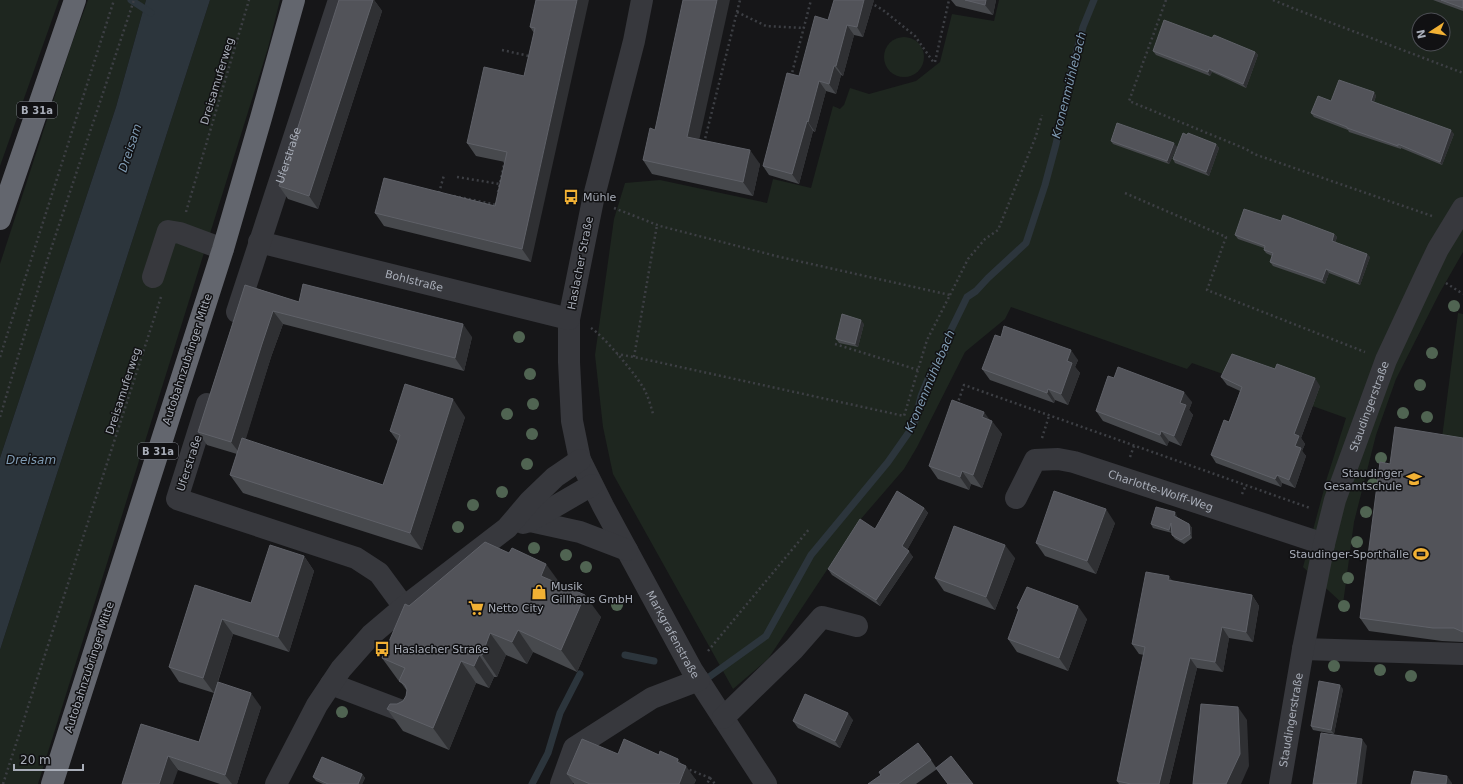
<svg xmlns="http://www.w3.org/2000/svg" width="1463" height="784" font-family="'DejaVu Sans',sans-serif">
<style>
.green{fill:#1e261f;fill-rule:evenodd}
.water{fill:#2c353c}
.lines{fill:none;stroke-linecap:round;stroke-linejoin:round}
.stream{stroke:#2c353c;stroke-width:7}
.path{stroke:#3d3f44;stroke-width:2.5;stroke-dasharray:2 3;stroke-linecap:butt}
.minor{stroke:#37383d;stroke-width:22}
.highway{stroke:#63666e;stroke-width:22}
.tree{fill:#506452}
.wall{fill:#47494d}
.shaded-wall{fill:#2f3033}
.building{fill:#525359;stroke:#5f6168}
.labels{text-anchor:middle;stroke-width:3;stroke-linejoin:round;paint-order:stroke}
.shield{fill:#111113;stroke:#7b7e86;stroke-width:1}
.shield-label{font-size:10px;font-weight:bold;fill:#a8adb8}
.street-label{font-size:11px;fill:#a8adb8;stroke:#111113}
.poi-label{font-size:11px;fill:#a8adb8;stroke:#111113;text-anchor:start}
.water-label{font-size:12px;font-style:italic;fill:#7f9bb3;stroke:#111113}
</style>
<rect width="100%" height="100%" fill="#161618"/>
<!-- green -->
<g class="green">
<path d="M0 0H59L0 166Z"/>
<path d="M88 0H146L116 107 0 458V264L71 46Z"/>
<path d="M210 0H280L268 48 38 784H0V650Z"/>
<path d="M999 0H1463V252L1439 294 1396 379 1376 435 1354 522 1343 604 1303 567 1327 478 1346 418 1192 363 1187 369 1011 307 1005 319 965 352 917 447 904 469 860 520 768 659 733 689 613 474 603 427 595 355 614 219 625 183 660 180 767 203 773 179 811 188 833 106 840 109 844 105 850 88 869 94 916 81 940 62 952 14 994 21ZM1419 20H1443V44H1419Z"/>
<circle cx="904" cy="57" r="20"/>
<path d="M1458 313 1463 314V440L1442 438Z"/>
</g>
<!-- water -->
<path class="water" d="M146 0H210L0 650V458L116 107Z"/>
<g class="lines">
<!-- stream -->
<g class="stream">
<path d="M131 0 151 13"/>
<path d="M625 655 654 661"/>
<path d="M709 677 766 636 811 555 888 462 909 432 915 421 921 396 928 379 934 367 945 351 948 336 967 297 976 291 988 278 1026 243 1045 185 1056 144 1071 73 1083 27 1094 0"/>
<path d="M532 784 548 753 560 713 580 674"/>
</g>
<!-- path -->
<g class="path">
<path d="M866 0 883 10 915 36 934 63"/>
<path d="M1166 0 1129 101 1246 149 1254 154 1432 216"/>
<path d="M1273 0 1295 9 1463 73"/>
<path d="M737 12 766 26 804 28"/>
<path d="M502 50 529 56V57"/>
<path d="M935 62 949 0"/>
<path d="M791 77 811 0"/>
<path d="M704 143 740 0"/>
<path d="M457 177 500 184"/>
<path d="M498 192 505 160"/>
<path d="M439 193 444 175"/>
<path d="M1125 193 1226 237 1207 290 1365 352"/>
<path d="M454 196 497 205V203"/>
<path d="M614 208 660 226 780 257 950 295 927 340 904 416 639 358 617 354"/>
<path d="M186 212 249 0"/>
<path d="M1446 283 1463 294"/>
<path d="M950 295 968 259 985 239 998 230 1036 136 1042 115"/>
<path d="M591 328C603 335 641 380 646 393 649 399 651 407 653 414"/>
<path d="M835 344 918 370"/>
<path d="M0 357 114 0"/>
<path d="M634 357 657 225"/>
<path d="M957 405 964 385 1310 508"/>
<path d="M0 417 43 273 134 0"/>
<path d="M1042 438 1049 416"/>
<path d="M1130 457 1134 446"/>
<path d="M1242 494 1246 485"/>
<path d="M708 651 810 528"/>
<path d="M685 768 710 778 707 784"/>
<path d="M710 778 715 784"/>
<path d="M3 784 161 297"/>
</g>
<!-- minor -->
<g class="minor">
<path id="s1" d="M642 0 634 41 593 200 569 319V362L572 421 580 460 603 506 692 670 766 784"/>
<path id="s2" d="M259 242 569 319"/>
<path d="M153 277 168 231 180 233 223 249"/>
<path id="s3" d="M237 312 339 0"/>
<path d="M207 404 177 499 356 558 379 573 404 607"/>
<path id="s4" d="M1016 498 1035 460 1058 459 1074 462 1324 544"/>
<path d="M530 521 580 532 627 550"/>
<path d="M523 523 530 521 592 485"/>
<path d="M1303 649 1463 654"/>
<path d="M331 684 410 714"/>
<path d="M723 718 794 649 822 617 857 626"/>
<path d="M276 784 317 705 341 669 371 635 404 607 507 528 530 501 555 477 580 460"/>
<path d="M561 784 574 748 652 698 699 680"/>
<path id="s5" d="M1280 784 1303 649 1324 544 1335 500 1386 360 1427 272 1438 249 1463 208"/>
</g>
<!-- highway -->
<g class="highway">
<path d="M0 219 75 0"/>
<path d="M52 784 223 249 261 118 294 0"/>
</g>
</g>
<!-- trees -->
<g class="tree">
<circle cx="1454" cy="306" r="6"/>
<circle cx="519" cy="337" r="6"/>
<circle cx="1432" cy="353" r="6"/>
<circle cx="530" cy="374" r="6"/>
<circle cx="1420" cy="385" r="6"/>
<circle cx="533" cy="404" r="6"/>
<circle cx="1403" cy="413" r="6"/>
<circle cx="507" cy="414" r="6"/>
<circle cx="1427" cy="417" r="6"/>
<circle cx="532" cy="434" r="6"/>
<circle cx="1381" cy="458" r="6"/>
<circle cx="527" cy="464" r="6"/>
<circle cx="1373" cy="484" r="6"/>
<circle cx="502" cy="492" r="6"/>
<circle cx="473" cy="505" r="6"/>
<circle cx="1366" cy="512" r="6"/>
<circle cx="458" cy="527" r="6"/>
<circle cx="1357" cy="542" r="6"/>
<circle cx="534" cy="548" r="6"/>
<circle cx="566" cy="555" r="6"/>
<circle cx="586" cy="567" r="6"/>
<circle cx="1348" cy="578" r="6"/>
<circle cx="617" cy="605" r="6"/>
<circle cx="1344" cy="606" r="6"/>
<circle cx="1334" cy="666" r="6"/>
<circle cx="1380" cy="670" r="6"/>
<circle cx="1411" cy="676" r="6"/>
<circle cx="342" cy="712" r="6"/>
</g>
<!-- wall -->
<g class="wall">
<path d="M339 0H374L382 11 318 209 288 199 279 186Z"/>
<path d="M536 0 531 262 384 226 375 213 495 206 505 162 476 156 467 143 524 76 534 33 530 27Z"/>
<path d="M874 0 863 37 854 35 843 76 841 75 836 94 826 91 815 132 813 131 799 184 769 175 763 166 799 76 828 20Z"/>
<path d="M951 0H996L993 15 956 6Z"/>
<path d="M1433 0H1463V11Z"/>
<path d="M1212 38 1255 52 1258 55 1246 88 1212 72 1210 76 1156 55 1153 51Z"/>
<path d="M1374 92 1376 96 1374 102 1454 134 1442 165 1401 148V149L1349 132 1348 130 1314 117 1311 113 1331 101Z"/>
<path d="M1187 135 1216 144 1219 148 1209 176 1175 163 1173 159Z"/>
<path d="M699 139 760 164 753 196 652 174 643 160Z"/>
<path d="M1111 141 1177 147 1169 164 1113 144Z"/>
<path d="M1281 221 1334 234 1337 237 1335 243 1370 257 1360 285 1329 273 1325 284 1273 266 1270 262 1272 256 1266 253 1264 250V248L1238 239 1235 235Z"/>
<path d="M245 285 299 302 472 337 464 371 283 324 271 357 245 440 383 485 398 442 390 431 465 417 422 550 243 493 230 475 237 454 207 445 198 432Z"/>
<path d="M864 324 858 347 839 343 836 339Z"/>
<path d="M1001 337 1078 360 1075 367 1080 373 1068 405 1055 400 1054 403 990 380 982 369Z"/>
<path d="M1221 377 1320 386 1301 438 1305 444 1302 451 1306 456 1295 488 1282 483 1281 487 1216 463 1211 455 1229 422 1240 391 1227 385Z"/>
<path d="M1114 378 1192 402 1189 410 1193 415 1181 446 1169 441 1167 446 1103 421 1096 411Z"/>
<path d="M990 420 1002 434 982 488 971 484 969 490 938 479 929 466Z"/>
<path d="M1463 438V642L1442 641 1369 631 1360 618 1390 464Z"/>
<path d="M924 508 928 513 907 550 913 557 880 606 832 575 828 569 875 529Z"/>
<path d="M1177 516V517L1189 524 1192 528V538L1184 544 1175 539 1172 535V532V533L1153 528 1151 524Z"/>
<path d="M1115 523 1096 574 1045 556 1036 543Z"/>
<path d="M304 556 314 571 289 652 233 634 218 682 261 707 237 784H220L178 770 141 724 199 742 214 693 179 682 169 667 195 585 251 603Z"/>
<path d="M1015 558 995 610 944 591 935 578Z"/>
<path d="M1172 581 1252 595 1259 606 1253 642 1229 638 1223 672 1197 668 1169 784H1119L1117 781 1144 655 1139 654 1132 644Z"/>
<path d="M562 585 601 617 577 672 533 652 527 664 506 655 497 677H494L489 688 476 683 449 750 403 731 387 709 403 701 406 696 407 691 400 681 398 680 382 658 409 606Z"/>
<path d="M1017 608 1087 619 1068 671 1017 652 1008 639 1018 610Z"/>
<path d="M1343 689 1334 734 1313 730 1311 726Z"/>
<path d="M853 720 840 748 798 728 793 721Z"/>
<path d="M618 754 659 755 678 759 681 764 696 780 694 784H574L567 774Z"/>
<path d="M931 760 937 769 916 784H868Z"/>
<path d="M362 774 365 778 362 784H323L316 781 313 777Z"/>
</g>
<!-- shaded-wall -->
<g class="shaded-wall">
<path d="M373 0H374L382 11 318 209 309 196Z"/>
<path d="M577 0H589L531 262 522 249Z"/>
<path d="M717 0H730L697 150 687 137Z"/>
<path d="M864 0H874L863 37 857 27Z"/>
<path d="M986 0H996L993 15 985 5Z"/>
<path d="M847 25 854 35 843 76 836 66Z"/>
<path d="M1255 52 1258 55 1246 88 1243 84Z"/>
<path d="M834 66 841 75 836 94 829 84Z"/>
<path d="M1209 69 1212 72 1210 76 1208 72Z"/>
<path d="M819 81 826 91 815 132 808 122Z"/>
<path d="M1374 92 1376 96 1373 104 1371 101Z"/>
<path d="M807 121 813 131 799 184 792 174Z"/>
<path d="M1451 130 1454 134 1442 165 1440 162Z"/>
<path d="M1174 143 1177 147 1169 164 1167 161Z"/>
<path d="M1216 144 1219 148 1209 176 1206 172Z"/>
<path d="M750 150 760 164 753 196 743 182Z"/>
<path d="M1334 234 1337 237 1334 245 1332 241Z"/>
<path d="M1367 254 1370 257 1360 285 1358 282Z"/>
<path d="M1326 269 1329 273 1325 284 1322 280Z"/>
<path d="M273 311 283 324 271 357 241 455 231 442 262 344Z"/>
<path d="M861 320 864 324 858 347 855 344Z"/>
<path d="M463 324 472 337 464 371 455 358Z"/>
<path d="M1071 350 1078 360 1075 367 1080 373 1068 405 1061 394 1067 361Z"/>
<path d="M1315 378 1320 386 1301 438 1305 444 1302 451 1306 456 1295 488 1289 480 1294 434Z"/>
<path d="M1048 389 1055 400 1054 403 1047 393Z"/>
<path d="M1184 392 1192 402 1189 410 1193 415 1181 446 1174 436 1180 403Z"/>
<path d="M453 399 465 417 422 550 410 533Z"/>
<path d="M984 412 992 423V421L1002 434 982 488 973 475 982 417Z"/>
<path d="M1161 431 1169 441 1167 446 1160 435Z"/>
<path d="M962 471 971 484 969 490 960 477Z"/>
<path d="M1277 475 1282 483 1281 487 1275 479Z"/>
<path d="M924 508 928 513 906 552 902 546Z"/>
<path d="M1106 509 1115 523 1096 574 1087 561Z"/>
<path d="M1175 512 1177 516 1176 519 1174 516Z"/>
<path d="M1171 523 1174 527 1172 533 1169 530Z"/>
<path d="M1189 524 1192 528V538L1190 534Z"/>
<path d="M1005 545 1015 558 995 610 986 597Z"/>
<path d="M909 551 913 557 880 606 876 600Z"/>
<path d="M304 556 314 571 289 652 278 637Z"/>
<path d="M546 564 562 586 541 576Z"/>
<path d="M1169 576 1176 586 1168 580Z"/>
<path d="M585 595 601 617 577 672 561 650Z"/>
<path d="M1252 595 1259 606 1253 642 1246 632Z"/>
<path d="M1078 606 1087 619 1068 671 1059 658Z"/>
<path d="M222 619 233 634 214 693 203 678Z"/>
<path d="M1222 627 1229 638 1223 672 1215 662Z"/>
<path d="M518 630 533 652 527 664 512 642Z"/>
<path d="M490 633 506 655 497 677 482 655Z"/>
<path d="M479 655 494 677 489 688 474 666Z"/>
<path d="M1190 658 1197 668 1169 784H1159Z"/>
<path d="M461 661 476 683 449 750 433 728Z"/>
<path d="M1340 685 1343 689 1334 734 1331 730Z"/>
<path d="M251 693 261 707 237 784H232L225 775Z"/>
<path d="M1238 707 1247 720 1249 766 1241 784H1226Z"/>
<path d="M848 713 853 720 840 748 835 741Z"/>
<path d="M1362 739 1367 746 1362 784H1356Z"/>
<path d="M168 756 178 770 173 784H159Z"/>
<path d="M678 759 685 770 686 766 696 780 694 784H679L677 762Z"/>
<path d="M362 774 365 778 362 784H358Z"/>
<path d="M1447 776 1452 783V784H1446Z"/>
</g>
<!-- building -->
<g class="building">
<path d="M339 0H373L309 196 279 186Z"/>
<path d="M536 0H577L522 249 375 213 384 178 495 206 507 152 467 143 484 67 524 76 535 28 530 27Z"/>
<path d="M683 0H717L687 137 750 150 743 182 643 160 650 128 655 130Z"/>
<path d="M834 0H864L857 27 847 25 836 66H834L829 84 819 81 808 122 807 121 792 174 763 166 787 73 799 76 815 16 828 20Z"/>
<path d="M965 0H986L985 5Z"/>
<path d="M1441 0H1463V8Z"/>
<path d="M1164 20 1212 38 1214 35 1255 52 1243 84 1209 69 1208 72 1153 51Z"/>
<path d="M1339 80 1374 92 1371 101 1451 130 1440 162 1398 144V146L1347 128V127L1311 113 1318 96 1331 101Z"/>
<path d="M1117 123 1174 143 1167 161 1111 141Z"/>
<path d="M1183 133 1187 135 1188 133 1216 144 1206 172 1173 159Z"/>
<path d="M1244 209 1281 221 1283 215 1294 219 1334 234 1332 241 1367 254 1358 282 1326 269 1322 280 1270 262 1273 253 1264 250 1265 246 1235 235Z"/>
<path d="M303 284 463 324 455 358 273 311 262 344 231 442 198 432 245 285 299 302Z"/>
<path d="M842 314 861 320 855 344 836 339Z"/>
<path d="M1004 326 1071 350 1067 361 1072 363 1061 394 1048 389 1047 393 982 369 995 335 1001 337Z"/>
<path d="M1232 354 1275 369 1277 364 1315 378 1294 434 1299 436 1295 446 1301 448 1289 480 1277 475 1275 479 1211 455 1224 420 1229 422 1242 387 1221 377Z"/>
<path d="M1118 367 1184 392 1180 403 1186 405 1174 436 1161 431 1160 435 1096 411 1108 376 1114 378Z"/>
<path d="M405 384 453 399 410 533 230 475 242 438 383 485 400 435 390 431Z"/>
<path d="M952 400 984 412 982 417 992 421 973 475 962 471 960 477 929 466Z"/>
<path d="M1395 427 1463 438V632L1454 628H1433L1360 618 1380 462 1390 464Z"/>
<path d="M897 491 924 508 902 546 909 551 876 600 828 569 860 519 875 529Z"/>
<path d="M1054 491 1106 509 1087 561 1036 543Z"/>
<path d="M1156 507 1175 512 1174 516 1189 524 1190 534 1181 540 1172 535 1171 523 1169 530 1151 524Z"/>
<path d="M954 526 1005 545 986 597 935 578Z"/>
<path d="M485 542 509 553 512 548 546 564 541 576 585 595 561 650 518 630 512 642 490 633 482 655H479L474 666 461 661 433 728 387 709 390 704H397L403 701 406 696 407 690 405 685 399 681 405 668 382 658 405 604 409 606Z"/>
<path d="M270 545 304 556 278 637 222 619 203 678 169 667 195 585 251 603Z"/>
<path d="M1146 572 1169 576 1168 580 1252 595 1246 632 1222 627 1215 662 1190 658 1159 784H1131L1117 781 1145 647 1132 644Z"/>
<path d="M1027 587 1078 606 1059 658 1008 639 1019 609 1017 608Z"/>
<path d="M1319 681 1340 685 1331 730 1311 726Z"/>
<path d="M218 682 251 693 225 775 168 756 159 784H122L141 724 199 742Z"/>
<path d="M805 694 848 713 835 741 793 721Z"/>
<path d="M1201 704 1238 707 1240 754 1226 784H1193Z"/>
<path d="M1321 733 1362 739 1356 784H1313Z"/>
<path d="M582 739 618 754 624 739 659 755 660 751 678 759 677 762 686 766 679 784H590L567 774Z"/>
<path d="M918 743 931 760 898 784H868L881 775 879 772Z"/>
<path d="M951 756 973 784H948L936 768Z"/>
<path d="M322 757 362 774 358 784H328L313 777Z"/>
<path d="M1414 771 1447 776 1446 784H1411Z"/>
</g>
<!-- icons -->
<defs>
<symbol id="bus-bare" viewBox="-9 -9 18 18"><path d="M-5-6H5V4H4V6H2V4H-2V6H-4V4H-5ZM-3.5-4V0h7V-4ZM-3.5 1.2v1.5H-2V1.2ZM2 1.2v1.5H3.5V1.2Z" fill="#f2b134" stroke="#111113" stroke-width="2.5" paint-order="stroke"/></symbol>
<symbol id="school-bare" viewBox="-9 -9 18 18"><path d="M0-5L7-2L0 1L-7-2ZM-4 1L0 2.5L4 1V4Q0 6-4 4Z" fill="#f2b134" stroke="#111113" stroke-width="2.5" paint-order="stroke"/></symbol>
<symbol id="stadium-bare" viewBox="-9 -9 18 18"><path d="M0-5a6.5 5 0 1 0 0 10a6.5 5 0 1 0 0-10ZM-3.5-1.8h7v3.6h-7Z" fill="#f2b134" stroke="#111113" stroke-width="2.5" paint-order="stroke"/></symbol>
<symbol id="shop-bare" viewBox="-9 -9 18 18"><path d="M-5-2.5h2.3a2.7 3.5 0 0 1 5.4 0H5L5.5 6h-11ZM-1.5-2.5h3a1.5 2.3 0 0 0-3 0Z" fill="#f2b134" stroke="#111113" stroke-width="2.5" paint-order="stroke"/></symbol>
<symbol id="supermarket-bare" viewBox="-9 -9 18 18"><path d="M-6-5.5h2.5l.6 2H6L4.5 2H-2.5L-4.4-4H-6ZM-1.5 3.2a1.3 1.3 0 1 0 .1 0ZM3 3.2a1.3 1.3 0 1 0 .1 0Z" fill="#f2b134" stroke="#111113" stroke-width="2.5" paint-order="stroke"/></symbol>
</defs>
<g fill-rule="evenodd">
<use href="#bus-bare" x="560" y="186" width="22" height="22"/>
<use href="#school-bare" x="1403" y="468" width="22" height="22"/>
<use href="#stadium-bare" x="1410" y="543" width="22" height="22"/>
<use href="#shop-bare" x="528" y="581" width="22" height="22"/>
<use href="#supermarket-bare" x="465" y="597" width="22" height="22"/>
<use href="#bus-bare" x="371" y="638" width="22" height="22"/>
</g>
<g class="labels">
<!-- shield labels -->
<g class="shield">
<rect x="17" y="102" width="40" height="16" rx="3"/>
<rect x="138" y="443" width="40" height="16" rx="3"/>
</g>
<g class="shield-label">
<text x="37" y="114">B 31a</text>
<text x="158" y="455">B 31a</text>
</g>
<!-- street labels -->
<g class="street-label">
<text transform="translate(217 81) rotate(-73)" y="4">Dreisamuferweg</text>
<text dy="4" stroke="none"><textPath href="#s3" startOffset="165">Uferstraße</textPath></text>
<text transform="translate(580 263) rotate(-79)" y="4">Haslacher Straße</text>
<text dy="4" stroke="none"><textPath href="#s2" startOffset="160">Bohlstraße</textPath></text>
<text transform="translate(187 359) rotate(-72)" y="4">Autobahnzubringer Mitte</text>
<text transform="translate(123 391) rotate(-72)" y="4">Dreisamuferweg</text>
<text dy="4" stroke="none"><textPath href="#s5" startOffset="389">Staudingerstraße</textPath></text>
<text transform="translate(189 463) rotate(-72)" y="4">Uferstraße</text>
<text dy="4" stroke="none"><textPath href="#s4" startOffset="173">Charlotte-Wolff-Weg</textPath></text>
<text dy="4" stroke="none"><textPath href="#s1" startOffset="667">Markgrafenstraße</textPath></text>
<text transform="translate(89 667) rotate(-72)" y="4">Autobahnzubringer Mitte</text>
<text dy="4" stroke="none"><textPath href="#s5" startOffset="65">Staudingerstraße</textPath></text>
</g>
<!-- poi labels -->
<g class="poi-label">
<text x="583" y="201">Mühle</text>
<text x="1402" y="477" text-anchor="end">Staudinger<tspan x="1402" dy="13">Gesamtschule</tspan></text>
<text x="1409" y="558" text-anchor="end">Staudinger-Sporthalle</text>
<text x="551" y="590">Musik<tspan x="551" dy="13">Gillhaus GmbH</tspan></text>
<text x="488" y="612">Netto City</text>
<text x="394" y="653">Haslacher Straße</text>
</g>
<!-- water labels -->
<g class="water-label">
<text transform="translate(1069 85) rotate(-76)" y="4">Kronenmühlebach</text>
<text transform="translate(130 148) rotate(-72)" y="4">Dreisam</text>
<text transform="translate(930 381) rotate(-67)" y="4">Kronenmühlebach</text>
<text x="31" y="464">Dreisam</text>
</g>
</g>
<!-- north arrow -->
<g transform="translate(1431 32) rotate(258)"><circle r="19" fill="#111113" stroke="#4d4f55"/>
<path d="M0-3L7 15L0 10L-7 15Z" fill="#f2b134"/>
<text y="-6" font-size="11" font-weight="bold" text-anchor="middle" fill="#a8adb8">N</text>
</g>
<!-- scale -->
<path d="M14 764v6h69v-6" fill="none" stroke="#a8adb8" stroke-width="2"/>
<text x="20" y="764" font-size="12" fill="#a8adb8" stroke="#111113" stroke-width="3" paint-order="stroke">20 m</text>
</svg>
